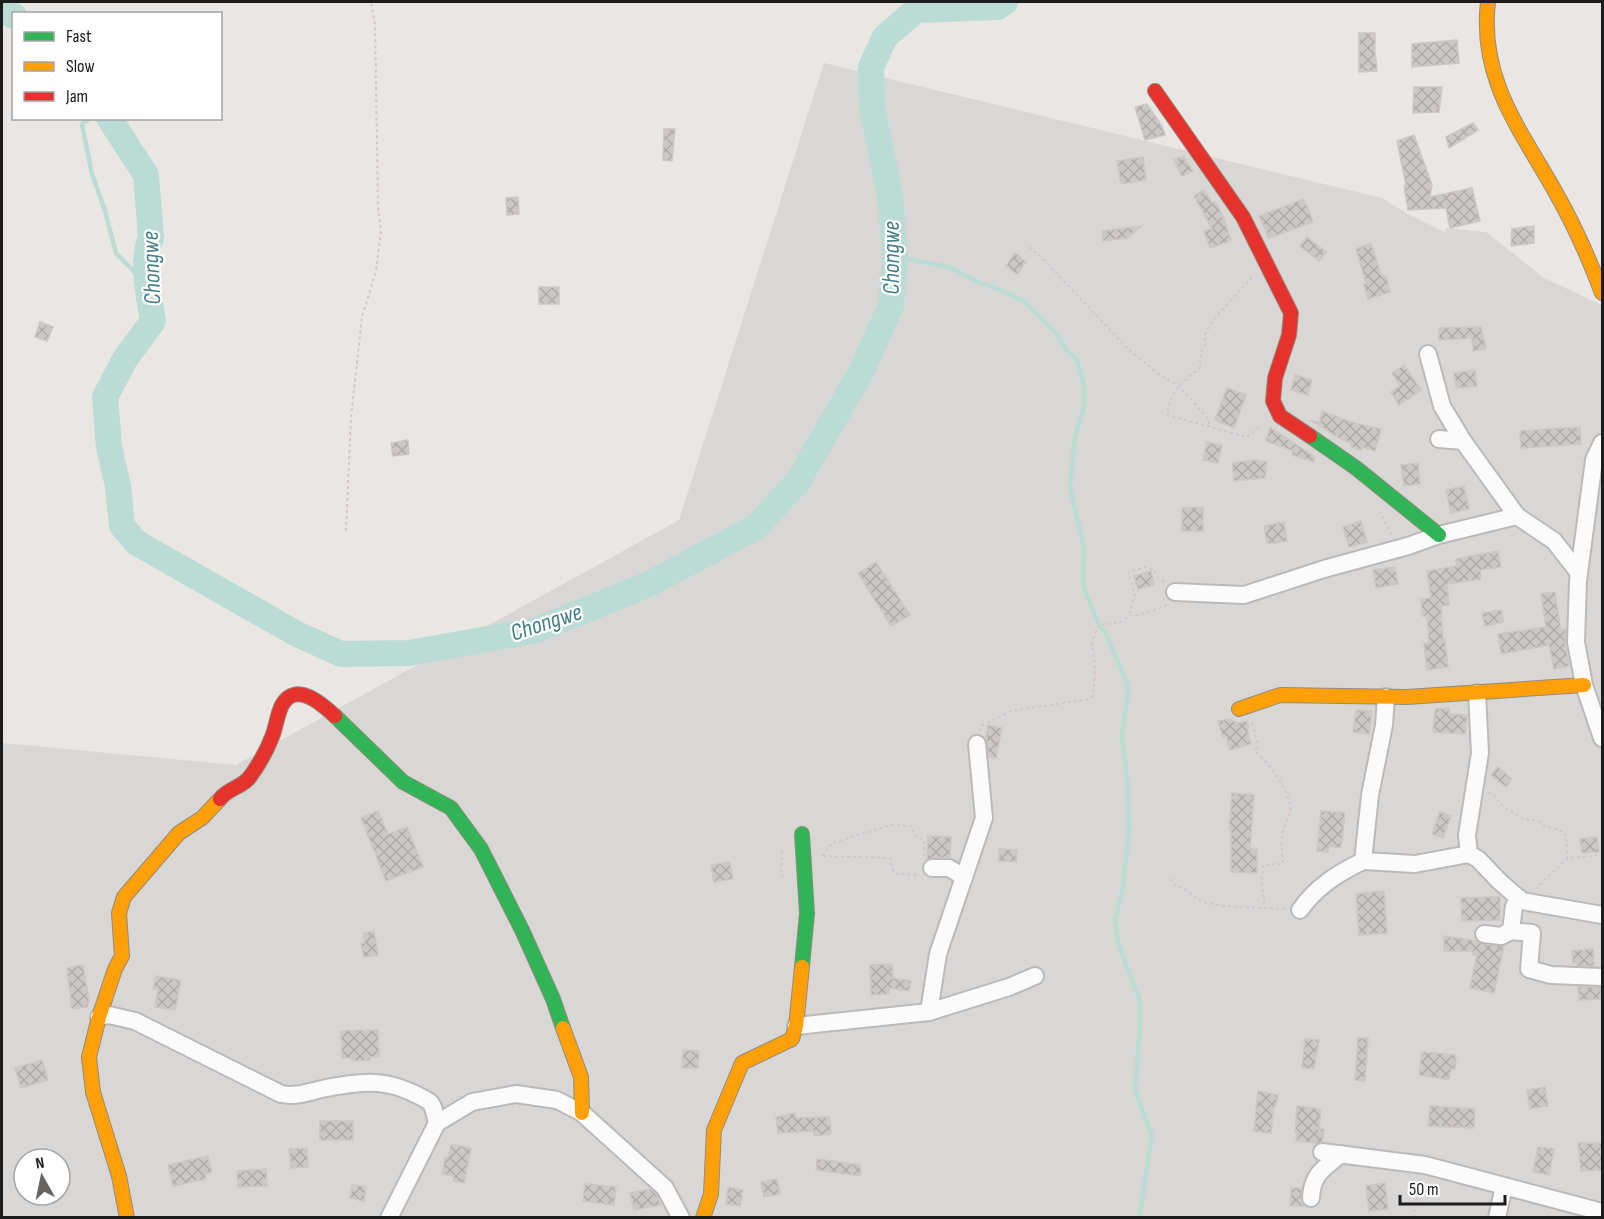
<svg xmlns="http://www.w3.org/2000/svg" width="1604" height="1219" font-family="'Sofia Sans Condensed',sans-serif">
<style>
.residential{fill:#d9d7d6;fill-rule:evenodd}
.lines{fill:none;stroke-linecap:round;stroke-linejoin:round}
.stream{stroke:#badcd5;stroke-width:4.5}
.river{stroke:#badcd5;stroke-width:26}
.building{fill:url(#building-cross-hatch);stroke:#cdc7c6;stroke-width:1.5}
.street-casing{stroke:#bcbab9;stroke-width:20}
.fast-casing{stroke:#928c7e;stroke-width:16}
.slow-casing{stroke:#928c7e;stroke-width:16}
.jam-casing{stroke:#928c7e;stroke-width:16}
.path{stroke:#d4c5c9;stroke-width:2;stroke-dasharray:3 3;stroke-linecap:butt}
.street{stroke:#fcfbfb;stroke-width:16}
.fast{stroke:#30b455;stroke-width:14}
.slow{stroke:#ff9f0a;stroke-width:14}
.jam{stroke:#e5322d;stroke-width:14}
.labels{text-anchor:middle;stroke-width:4.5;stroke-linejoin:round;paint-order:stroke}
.water-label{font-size:24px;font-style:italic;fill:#437e86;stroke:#fff}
</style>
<defs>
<pattern id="building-cross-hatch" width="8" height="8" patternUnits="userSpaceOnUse" patternTransform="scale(1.5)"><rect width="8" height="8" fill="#cdc8c7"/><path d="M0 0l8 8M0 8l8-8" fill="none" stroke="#afabaa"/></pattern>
</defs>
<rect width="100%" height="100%" fill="#eae6e4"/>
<!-- residential -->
<path class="residential" d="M824 63 1382 198 1406 213 1445 232 1446 228 1486 232 1544 278 1602 305V1217H2V743L236 765 679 520ZM24 1159H60V1195H24Z"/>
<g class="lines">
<!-- stream -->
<g class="stream">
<path d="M91 118 82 124 92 174 105 211 116 253 147 285"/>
<path d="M895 256 952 268 974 280 1005 292 1025 302 1056 333 1069 353 1077 360 1084 385V407L1075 437 1070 487 1084 548 1083 582 1086 593 1099 625 1106 634 1126 681 1128 692 1122 737 1128 786 1129 832 1123 887 1115 921 1118 943 1140 1001V1028L1135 1090 1152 1137 1139 1218"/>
</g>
<!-- river -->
<g class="river">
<path d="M2 10 14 16"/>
<path d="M109 118 146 175 151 238C141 261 149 297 153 321L125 359 105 397 109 447 118 486 122 526 137 543 297 634 341 654 409 653 537 630 649 584 756 527 798 481 860 374 891 306 895 256 890 195 872 108 871 67 885 37 916 10 998 7 1005 2"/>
</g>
</g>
<!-- building -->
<g class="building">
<path d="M1359 33H1375V58H1376L1377 71 1359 72Z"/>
<path d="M1457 40 1459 63 1412 67V44Z"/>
<path d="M1414 87H1442L1439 112 1413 113Z"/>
<path d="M1147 104 1162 126 1165 135 1145 140 1135 107Z"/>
<path d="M1473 123 1478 130 1449 148 1446 137Z"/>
<path d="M664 129H675L672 161 663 160Z"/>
<path d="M1414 135 1432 185 1430 197 1472 188 1480 221 1450 228 1446 208 1408 210 1404 186 1406 185 1397 141Z"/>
<path d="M1183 156 1193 171 1182 176 1174 160Z"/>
<path d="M1143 157 1146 180 1121 184 1117 161Z"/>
<path d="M1204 190 1212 203 1215 202 1217 205 1224 219 1231 241 1210 248 1204 231 1212 229 1194 196Z"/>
<path d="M518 197 519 214 507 215 506 198Z"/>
<path d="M1304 199 1313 222 1269 238 1259 216Z"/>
<path d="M1142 226 1127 238 1103 241 1102 231Z"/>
<path d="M1534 226V243L1511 246 1512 229Z"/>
<path d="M1307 237 1326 252 1319 261 1300 246Z"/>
<path d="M1371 243 1381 275 1386 276 1390 292 1368 299 1364 284 1366 283 1356 249Z"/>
<path d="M1015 253 1026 262 1017 274 1006 266Z"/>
<rect x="539" y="287" width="20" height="17"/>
<path d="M40 322 53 327 47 341 35 337Z"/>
<path d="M1481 327 1486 349 1473 351 1472 338 1439 340V328Z"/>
<path d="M1404 365 1421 390 1399 405 1391 392 1400 386 1392 373Z"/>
<path d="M1475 370 1477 386 1456 388 1454 373Z"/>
<path d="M1295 375 1312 380 1308 395 1291 390Z"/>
<path d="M1227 388 1246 395 1234 428 1215 420Z"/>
<path d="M1322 411 1351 422 1381 429 1375 451 1362 447 1361 450 1351 447V443L1339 438 1310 420 1321 423 1320 418Z"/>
<path d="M1270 427 1315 457 1314 462 1292 455 1293 451 1266 441Z"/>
<path d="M1580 427 1581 444 1521 448 1520 431Z"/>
<path d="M408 440 409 454 393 456 391 443Z"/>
<path d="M1207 442 1222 445 1218 463 1203 460Z"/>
<path d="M1256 460 1267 462 1265 478 1234 481 1232 463Z"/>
<path d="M1418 463 1420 484 1404 486 1401 465Z"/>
<path d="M1464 486 1469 509 1451 513 1446 490Z"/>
<path d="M1203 507V531H1182V508Z"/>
<path d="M1361 521 1367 542 1349 547 1343 527Z"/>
<path d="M1284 522 1287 541 1267 544 1264 526Z"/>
<path d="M1498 551 1501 567 1480 570 1481 579 1447 584 1449 605 1441 606 1443 641 1445 640 1448 667 1427 670 1424 643H1429L1427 616H1422L1421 599 1431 598 1427 571 1457 566 1456 559Z"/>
<path d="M876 562 910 615 891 626 858 573Z"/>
<path d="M1395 567 1398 584 1376 588 1373 570Z"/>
<path d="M1151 571 1154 585 1138 589 1134 576Z"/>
<path d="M1555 592 1561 630 1566 629 1565 644 1569 666 1554 669 1549 645 1501 654 1498 634 1546 627 1541 594Z"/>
<path d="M1501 610 1504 622 1485 626 1482 613Z"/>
<path d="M1449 708V714L1467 715 1465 734 1433 732 1435 709Z"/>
<path d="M1356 710 1372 711 1369 734 1353 732Z"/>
<path d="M1229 719 1237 723 1247 721 1249 728H1247L1251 744 1230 750 1226 737 1223 738 1218 721Z"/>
<path d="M988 725 1002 728 996 758 989 757 986 738Z"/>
<path d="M1498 767 1512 779 1506 787 1491 775Z"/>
<path d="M1232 793 1254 795 1250 849H1257V873L1231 872V830H1229Z"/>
<path d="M378 811 388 834 407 827 423 867 386 881 361 818Z"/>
<path d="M1321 811 1345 813 1341 848 1328 846V852L1317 851Z"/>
<path d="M1440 812 1451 816 1443 838 1432 834Z"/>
<path d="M928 836 951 837 950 857 927 859Z"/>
<path d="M1597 837 1599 852 1582 853 1580 839Z"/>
<path d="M999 849 1017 850 1016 862 999 861Z"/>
<path d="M730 862 733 879 714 882 711 865Z"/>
<path d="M1384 891 1387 933 1359 935 1356 894Z"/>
<path d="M1500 897V920L1462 921 1461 898Z"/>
<path d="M374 931 378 955 364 957 361 943H365L363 933Z"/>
<path d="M1444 936 1477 941 1483 944 1504 946 1494 993 1470 988 1477 955H1473V951H1444Z"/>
<path d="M1593 949 1594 966H1577V962L1573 963 1572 951Z"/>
<path d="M892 964 893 978 911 981 909 991 889 988V994L871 995 870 965Z"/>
<path d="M83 965 89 1001 87 1007 72 1009 67 968Z"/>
<path d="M156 976 181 980 175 1010 155 1007 158 990 153 989Z"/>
<path d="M1578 987H1601L1602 999 1579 1000Z"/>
<path d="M378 1030 379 1057H370V1060L352 1061V1058H342L341 1031Z"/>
<path d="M1358 1038H1368L1365 1081 1355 1080Z"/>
<path d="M1305 1039 1319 1040 1314 1069 1302 1068Z"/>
<path d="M683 1050 699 1051 698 1068H682Z"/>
<path d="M1422 1052 1456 1055 1455 1069H1451L1449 1080 1419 1075Z"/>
<path d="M42 1060 48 1080 21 1088 15 1068Z"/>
<path d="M1545 1087 1548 1106 1530 1109 1527 1090Z"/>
<path d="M1258 1091 1278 1095 1276 1106H1274L1271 1133 1254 1131Z"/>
<path d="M1297 1106 1321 1109 1319 1129H1324L1322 1142 1317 1143 1296 1141 1297 1133H1295Z"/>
<path d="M1430 1106 1475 1109 1474 1128 1428 1126Z"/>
<path d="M795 1113 796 1118 830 1117 831 1134 814 1136 813 1131 778 1133 776 1117Z"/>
<rect x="320" y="1121" width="33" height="19"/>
<path d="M1578 1143H1602V1170L1581 1171Z"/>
<path d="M451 1144 471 1148 464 1183 453 1181 454 1176 442 1174 445 1157 448 1158Z"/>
<path d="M1538 1147 1554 1149 1549 1175 1533 1172Z"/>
<path d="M307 1148 308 1167 291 1168 289 1149Z"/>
<path d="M208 1156 212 1172 205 1174 206 1179 173 1186 168 1165Z"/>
<path d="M817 1159 860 1165 861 1176 816 1170Z"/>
<path d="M266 1169 267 1186 238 1187 237 1171Z"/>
<path d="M777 1179 780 1194 764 1197 761 1182Z"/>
<path d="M1385 1183 1388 1209 1369 1211 1366 1186Z"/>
<path d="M585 1184 616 1187 614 1205 583 1201Z"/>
<path d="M352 1185 366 1187 364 1201 350 1198Z"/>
<path d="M728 1187 743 1190 740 1206 726 1204Z"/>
<path d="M1291 1188H1302L1301 1202 1305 1206H1290Z"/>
<path d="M650 1189 657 1195 661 1205 634 1210 630 1193Z"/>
</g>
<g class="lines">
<defs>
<g id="street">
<path d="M1428 354 1442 406 1463 441 1517 516 1554 541 1579 573"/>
<path d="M1439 439 1463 441"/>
<path d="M1602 443 1594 460 1578 581 1576 642 1584 685 1602 738"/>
<path d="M1175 592 1244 595 1324 569 1408 546 1439 535 1517 516"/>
<path d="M1469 854 1478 859 1499 881 1522 901 1602 915"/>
<path d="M1363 861 1415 864 1469 854 1467 835 1480 753 1477 693"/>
<path d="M932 868H949L964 877"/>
<path d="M1519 898 1514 906 1511 931 1532 933 1529 969 1551 975 1602 977"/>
<path d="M1300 910C1316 887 1338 873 1363 861L1370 795 1384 725 1386 697"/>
<path d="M1484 934 1501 936 1511 931"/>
<path d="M929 1012 938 954 984 818 977 744"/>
<path d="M99 1017 109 1015 135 1021 281 1094C296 1097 308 1092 322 1089 367 1080 390 1078 430 1102L433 1107 437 1123"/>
<path d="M796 1026 929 1012 1009 987 1035 976"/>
<path d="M1322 1152 1425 1165 1602 1212"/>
<path d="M1311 1198C1312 1174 1324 1168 1341 1154"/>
<path d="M389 1218 437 1123 472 1102 516 1094 557 1100 582 1113 665 1188 681 1218"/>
<path d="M1497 1218 1504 1186"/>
</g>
<g id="fast">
<path d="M1310 436 1356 468 1439 535"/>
<path d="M335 716 403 782 451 808 481 849 522 930 553 999 563 1028"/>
<path d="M802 967 807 913 802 834"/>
</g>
<g id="slow">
<path d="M1488 2C1479 79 1520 129 1556 193 1574 225 1589 258 1602 293"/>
<path d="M1239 709 1280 695 1407 697 1584 685"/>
<path d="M563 1028 581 1077 582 1113"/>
<path d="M127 1218 119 1176 93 1092 89 1057 99 1017 115 969 122 956 119 913 124 897 179 833 202 818 220 799"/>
<path d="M703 1218 711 1194 714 1130 742 1063 792 1039 796 1026 802 967"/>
</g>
<g id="jam">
<path d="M1155 91 1243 217 1291 313 1289 335 1275 378 1273 401 1280 416 1310 436"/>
<path d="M220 799C227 789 242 787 249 778 258 766 267 750 272 737 276 727 277 715 282 705 296 681 321 703 335 716"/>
</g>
</defs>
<!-- street casing -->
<use href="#street" class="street-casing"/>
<!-- fast casing -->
<use href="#fast" class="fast-casing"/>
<!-- slow casing -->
<use href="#slow" class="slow-casing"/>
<!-- jam casing -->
<use href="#jam" class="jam-casing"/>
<!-- path -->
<g class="path">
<path d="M1029 247 1044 260 1128 349 1160 375 1179 386 1209 420V428"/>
<path d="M1252 277 1213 320 1205 334V345L1201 351 1200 367C1181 384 1171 389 1167 415L1247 437 1262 425"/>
<path d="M1379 511 1392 535"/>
<path d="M346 531 351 417 362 317 376 271 381 232 378 207 375 24 371 2"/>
<path d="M1164 582 1158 578 1154 570 1145 567 1128 572 1135 595 1129 616 1139 615 1168 605"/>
<path d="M1252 723 1257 741 1256 752C1269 763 1293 794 1290 813 1288 819 1285 824 1283 831 1280 841 1282 853 1283 864L1263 865 1262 885 1265 908 1285 909"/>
<path d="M980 731 981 726 1011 711 1089 699 1093 696C1094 686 1095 676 1095 667 1094 646 1087 648 1099 625L1120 622 1129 616"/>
<path d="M1488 793H1492L1503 806 1521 818 1538 821 1545 826 1565 832 1568 858"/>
<path d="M782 851 781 875 785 879"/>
<path d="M822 856 832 843 891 825 911 826 915 836 924 840V856"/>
<path d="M823 856 890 858 894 873 915 875 918 872"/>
<path d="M1170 879 1176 886C1187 887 1194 899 1204 902 1224 908 1245 907 1265 908"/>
<path d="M1535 889 1568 858 1602 855"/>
<path d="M1413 1218 1421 1180"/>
</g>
<!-- street -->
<use href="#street" class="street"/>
<!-- fast -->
<use href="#fast" class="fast"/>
<!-- slow -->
<use href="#slow" class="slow"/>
<!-- jam -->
<use href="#jam" class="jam"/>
</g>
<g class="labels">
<!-- water labels -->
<g class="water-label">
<text transform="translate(891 258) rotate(-90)" y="8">Chongwe</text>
<text transform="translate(151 268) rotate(-92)" y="8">Chongwe</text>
<text transform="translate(546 622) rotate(-18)" y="8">Chongwe</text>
</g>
</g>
<!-- border -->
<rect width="1604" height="1219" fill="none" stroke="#1c1c1c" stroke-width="6"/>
<!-- legend -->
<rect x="12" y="12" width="210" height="108" fill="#ffffff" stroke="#a4a4a4" stroke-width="1.5"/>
<rect x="24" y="32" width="30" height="9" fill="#30b455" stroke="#a4a4a4" stroke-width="1.5"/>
<text x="66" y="42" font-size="18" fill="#1c1c1c">Fast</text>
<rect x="24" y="62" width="30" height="9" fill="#ff9f0a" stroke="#a4a4a4" stroke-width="1.5"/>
<text x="66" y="72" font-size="18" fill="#1c1c1c">Slow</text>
<rect x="24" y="92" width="30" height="9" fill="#e5322d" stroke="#a4a4a4" stroke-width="1.5"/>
<text x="66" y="102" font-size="18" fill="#1c1c1c">Jam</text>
<!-- north arrow -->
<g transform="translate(42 1177) rotate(351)"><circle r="28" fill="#ffffff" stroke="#a4a4a4" stroke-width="1.5"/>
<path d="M0-4.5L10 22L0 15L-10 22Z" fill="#646362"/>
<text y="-9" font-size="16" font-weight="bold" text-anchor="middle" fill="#1c1c1c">N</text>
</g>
<!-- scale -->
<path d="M1400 1195v9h105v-9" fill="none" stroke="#1c1c1c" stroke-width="3"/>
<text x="1409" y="1195" font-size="18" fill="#1c1c1c" stroke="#ffffff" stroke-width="4.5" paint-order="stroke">50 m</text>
</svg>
